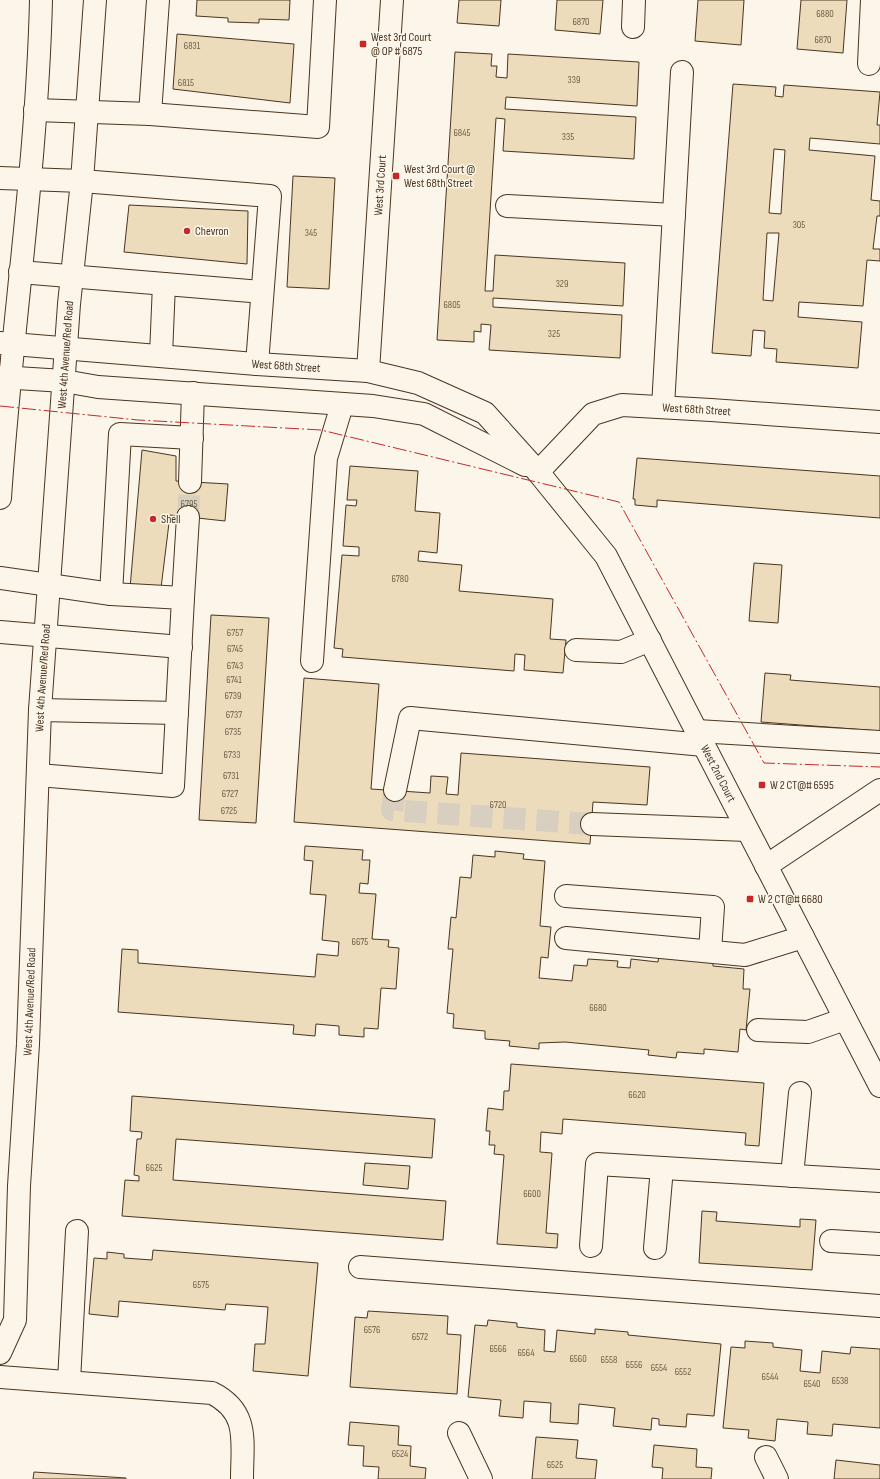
<svg xmlns="http://www.w3.org/2000/svg" width="880" height="1479" font-family="'Sofia Sans Condensed',sans-serif">
<style>
.building{fill:#ecdcbc;stroke:#4a3520;fill-rule:evenodd}
.lines{fill:none;stroke-linecap:round;stroke-linejoin:round}
.minor-tunnel{stroke:#d8cfc1;stroke-width:22;stroke-dasharray:22 11;stroke-linecap:butt}
.minor-casing{stroke:#4a3520;stroke-width:24}
.major-casing{stroke:#4a3520;stroke-width:24}
.minor{stroke:#fbf6e9;stroke-width:22}
.major{stroke:#fbf6e9;stroke-width:22}
.power{stroke:#c62828;stroke-width:1;stroke-dasharray:14 3 2 3;stroke-linecap:butt}
.poi-dot{fill:#c62828;stroke:#fbf6e9;stroke-width:1.5}
.labels{text-anchor:middle;stroke-width:3;stroke-linejoin:round;paint-order:stroke}
.number-label{font-size:10px;fill:#725f47}
.poi-label{font-size:12px;fill:#4a3520;stroke:#fbf6e9;text-anchor:start}
.street-label{font-size:12px;fill:#4a3520;stroke:#fbf6e9}
</style>
<rect width="100%" height="100%" fill="#fbf6e9"/>
<!-- building -->
<g class="building">
<path d="M197 0H290L289 20 259 19V23L228 22V18L196 16Z"/>
<path d="M459 0H501L499 26 457 23Z"/>
<path d="M557 0H603L600 34 555 30Z"/>
<path d="M698 0H744L741 45 695 41Z"/>
<path d="M801 0H847L843 53 797 49Z"/>
<path d="M177 34 294 44 290 103 173 89Z"/>
<path d="M455 52 492 54 491 66H497L496 77 507 78 508 54 639 62 637 106 506 97 505 109 636 117 634 159 503 151 505 119 496 118 485 291H493L495 255 625 263 623 306 493 298V307L622 315 620 358 489 350 491 325 481 324V332L474 331V342L437 340Z"/>
<path d="M733 84 776 87 775 96 783 97 784 85 880 92 877 125H880V144L810 138 809 150 875 156 871 200 880 201V216H877L873 249H880V261L867 260 863 306 799 302 798 317 862 322 858 368 776 362 777 349 764 348 765 331 753 330 751 356 712 353ZM774 149 785 150 781 214 769 213ZM767 233H779L773 301 763 300Z"/>
<path d="M293 176 335 178 329 289 287 287Z"/>
<path d="M129 205 248 211 247 264 124 252Z"/>
<path d="M142 450 176 456V481L228 484 225 521 170 515 161 588H130Z"/>
<path d="M637 458 880 476V518L657 500V507L635 505V499H633Z"/>
<path d="M350 466 418 471 415 511 440 513 437 553 419 551 418 561 462 565 459 591 553 599 550 639 566 640 563 673 524 670 525 655 515 654 514 671 342 657 343 649 334 648 342 555 359 556V547L343 546 346 505 356 506 357 500H347Z"/>
<path d="M754 563 782 565 778 623 749 621Z"/>
<path d="M211 615 269 618 256 823 199 820Z"/>
<path d="M765 673 791 675 790 680 880 687V731L761 722Z"/>
<path d="M304 678 379 684 371 789 430 793 431 776 448 777 446 794 458 795 461 753 650 767 647 805 593 802 590 844 294 822Z"/>
<path d="M305 846 363 850 362 860H370L368 884 360 883 359 893 376 894 372 939 389 940 388 947 399 948 396 989 381 988 378 1029 364 1028V1037L339 1035V1026L316 1024 315 1036 293 1034 294 1025 118 1012 122 949 138 950V963L315 977 317 954 338 956 339 942 322 940 326 895 310 894 313 861 304 860Z"/>
<path d="M495 851 524 854 523 859 545 861 540 926 551 927 548 958 541 957 539 978 572 981 574 965 587 966 588 959 618 961 617 967 630 968 631 959 658 962 659 955 713 963V966L744 969 743 989H750L746 1030 740 1029 738 1052 704 1049V1054L677 1052 676 1058 648 1055 649 1050 565 1042 539 1043V1049L509 1046 510 1041 485 1039V1031L453 1028 454 1014 447 1013 453 949H448L451 917 456 918 460 877 471 878 473 855 495 857Z"/>
<path d="M511 1064 764 1083 759 1146 745 1145 746 1133 563 1119 562 1134 541 1132 540 1152 552 1153 546 1233 558 1234 557 1248 497 1244 504 1155 494 1154 495 1145H489L490 1131H486L488 1108 503 1110 504 1091H509Z"/>
<path d="M132 1096 435 1119 432 1158 176 1139 173 1180 446 1201 443 1240 122 1216 125 1180 139 1181V1176L134 1175 137 1139H141L142 1132 130 1131Z"/>
<path d="M365 1163 410 1166 408 1189 363 1185Z"/>
<path d="M702 1211 717 1212 716 1221 800 1227V1219L816 1220 812 1270 699 1263Z"/>
<path d="M153 1250 318 1263 308 1376 253 1371 255 1344H265L268 1307 226 1304 225 1310 119 1301 118 1317 89 1314 94 1258 107 1259V1252L124 1254V1258L152 1260Z"/>
<path d="M368 1311 448 1316 447 1334 461 1335 457 1394 350 1387 355 1317 367 1318Z"/>
<path d="M488 1320 517 1323V1327L545 1330 544 1351 555 1352 557 1330 595 1334V1329L628 1332V1335L721 1344 714 1416 687 1414 686 1427 659 1425V1419L652 1418 651 1430 613 1426 615 1408 579 1404 578 1424 550 1422 551 1403 524 1401 523 1418 499 1416 501 1400 468 1397 475 1325 487 1326Z"/>
<path d="M745 1341 773 1343V1347L802 1350 800 1371 820 1373 822 1351 850 1354 851 1347 880 1349V1428L833 1424 832 1436 807 1434 808 1422 777 1419 775 1441 748 1438 749 1430 723 1428 731 1347 745 1348Z"/>
<path d="M350 1422 399 1426 398 1445 411 1446 410 1466 426 1468 425 1479H378L379 1467 363 1466 364 1446 348 1445Z"/>
<path d="M536 1437 578 1440 576 1458 597 1460 595 1479H532Z"/>
<path d="M654 1445 697 1449 696 1467 712 1468 711 1479H662L663 1468 652 1467Z"/>
<path d="M836 1460 880 1465V1479H834Z"/>
<path d="M34 1472 126 1478V1479H33Z"/>
</g>
<g class="lines">
<!-- minor-tunnel -->
<g class="minor-tunnel">
<path d="M188 517 190 482"/>
<path d="M395 790 392 810 592 824"/>
</g>
<defs>
<g id="minor">
<path d="M633 27 634 0"/>
<path d="M869 64 872 0"/>
<path d="M35 110 150 114 318 127 325 0"/>
<path d="M150 114 158 0"/>
<path d="M0 178 82 181 270 196 257 364"/>
<path d="M507 206 674 215"/>
<path d="M20 272 262 292"/>
<path d="M161 355 164 284"/>
<path id="s1" d="M368 371 392 0"/>
<path d="M663 407 682 72"/>
<path id="s2" d="M538 472 593 414 622 405 711 410 880 422"/>
<path d="M190 482 193 393"/>
<path d="M0 578 111 594 183 598 173 786 38 775"/>
<path d="M111 594 120 434 192 438"/>
<path d="M183 598 188 517"/>
<path d="M0 632 181 647"/>
<path d="M576 650 621 652 650 640"/>
<path d="M312 661 326 458 342 405"/>
<path d="M40 710 177 713"/>
<path d="M697 731 880 742"/>
<path d="M395 790 410 718 704 745"/>
<path d="M592 824 747 830"/>
<path d="M766 866 880 790"/>
<path d="M566 896 713 907 710 951"/>
<path d="M566 938 745 955 803 937"/>
<path d="M758 1030 808 1032 845 1019"/>
<path d="M792 1176 800 1093"/>
<path d="M831 1241 880 1244"/>
<path d="M591 1246 597 1164 880 1181"/>
<path d="M655 1248 662 1168"/>
<path d="M360 1267 880 1306"/>
<path d="M0 1377 212 1393C250 1412 242 1442 242 1479"/>
<path d="M69 1381 77 1231"/>
<path d="M459 1433 481 1479"/>
<path d="M766 1457 777 1479"/>
</g>
<g id="major">
<path id="s3" d="M0 343 257 364 368 371 418 383 485 413 538 472 606 556 880 1086"/>
<path d="M0 377 64 381 98 387 373 406 424 414 525 465"/>
<path d="M0 498C11 332 37 167 41 0"/>
<path id="s4" d="M0 1353 15 1320 19 1186 28 1044 40 710 69 304 82 181 95 0"/>
</g>
</defs>
<!-- minor casing -->
<use href="#minor" class="minor-casing"/>
<!-- major casing -->
<use href="#major" class="major-casing"/>
<!-- minor -->
<use href="#minor" class="minor"/>
<!-- major -->
<use href="#major" class="major"/>
<!-- power -->
<path class="power" d="M0 406 138 420 321 430 619 502 764 763 880 767"/>
</g>
<!-- markers -->
<g class="poi-dot">
<rect x="359" y="40" width="8" height="8" rx="2"/>
<rect x="392" y="172" width="8" height="8" rx="2"/>
<circle cx="187" cy="231" r="4"/>
<circle cx="153" cy="519" r="4"/>
<rect x="758" y="781" width="8" height="8" rx="2"/>
<rect x="746" y="895" width="8" height="8" rx="2"/>
</g>
<g class="labels">
<!-- number labels -->
<g class="number-label">
<text x="825" y="17">6880</text>
<text x="581" y="25">6870</text>
<text x="823" y="43">6870</text>
<text x="192" y="49">6831</text>
<text x="574" y="83">339</text>
<text x="186" y="86">6815</text>
<text x="462" y="136">6845</text>
<text x="568" y="140">335</text>
<text x="799" y="228">305</text>
<text x="311" y="236">345</text>
<text x="562" y="287">329</text>
<text x="452" y="308">6805</text>
<text x="554" y="337">325</text>
<text x="189" y="507">6795</text>
<text x="400" y="582">6780</text>
<text x="235" y="636">6757</text>
<text x="235" y="652">6745</text>
<text x="235" y="669">6743</text>
<text x="234" y="683">6741</text>
<text x="233" y="699">6739</text>
<text x="234" y="718">6737</text>
<text x="233" y="735">6735</text>
<text x="232" y="758">6733</text>
<text x="231" y="779">6731</text>
<text x="230" y="797">6727</text>
<text x="498" y="808">6720</text>
<text x="229" y="814">6725</text>
<text x="360" y="945">6675</text>
<text x="598" y="1011">6680</text>
<text x="637" y="1098">6620</text>
<text x="154" y="1171">6625</text>
<text x="532" y="1197">6600</text>
<text x="201" y="1288">6575</text>
<text x="372" y="1333">6576</text>
<text x="420" y="1340">6572</text>
<text x="498" y="1352">6566</text>
<text x="526" y="1356">6564</text>
<text x="578" y="1362">6560</text>
<text x="609" y="1363">6558</text>
<text x="634" y="1368">6556</text>
<text x="659" y="1371">6554</text>
<text x="683" y="1375">6552</text>
<text x="770" y="1380">6544</text>
<text x="840" y="1384">6538</text>
<text x="812" y="1387">6540</text>
<text x="400" y="1457">6524</text>
<text x="555" y="1468">6525</text>
</g>
<!-- poi labels -->
<g class="poi-label">
<text x="371" y="41">West 3rd Court<tspan x="371" dy="14">@ OP # 6875</tspan></text>
<text x="404" y="173">West 3rd Court @<tspan x="404" dy="14">West 68th Street</tspan></text>
<text x="195" y="235">Chevron</text>
<text x="161" y="523">Shell</text>
<text x="770" y="789">W 2 CT@# 6595</text>
<text x="758" y="903">W 2 CT@# 6680</text>
</g>
<!-- street labels -->
<g class="street-label">
<text dy="4" stroke="none"><textPath href="#s1" startOffset="186">West 3rd Court</textPath></text>
<text dy="4" stroke="none"><textPath href="#s4" startOffset="1003">West 4th Avenue/Red Road</textPath></text>
<text dy="4" stroke="none"><textPath href="#s3" startOffset="287">West 68th Street</textPath></text>
<text dy="4" stroke="none"><textPath href="#s2" startOffset="185">West 68th Street</textPath></text>
<text dy="4" stroke="none"><textPath href="#s4" startOffset="679">West 4th Avenue/Red Road</textPath></text>
<text dy="4" stroke="none"><textPath href="#s3" startOffset="926">West 2nd Court</textPath></text>
<text dy="4" stroke="none"><textPath href="#s4" startOffset="355">West 4th Avenue/Red Road</textPath></text>
</g>
</g>
</svg>
